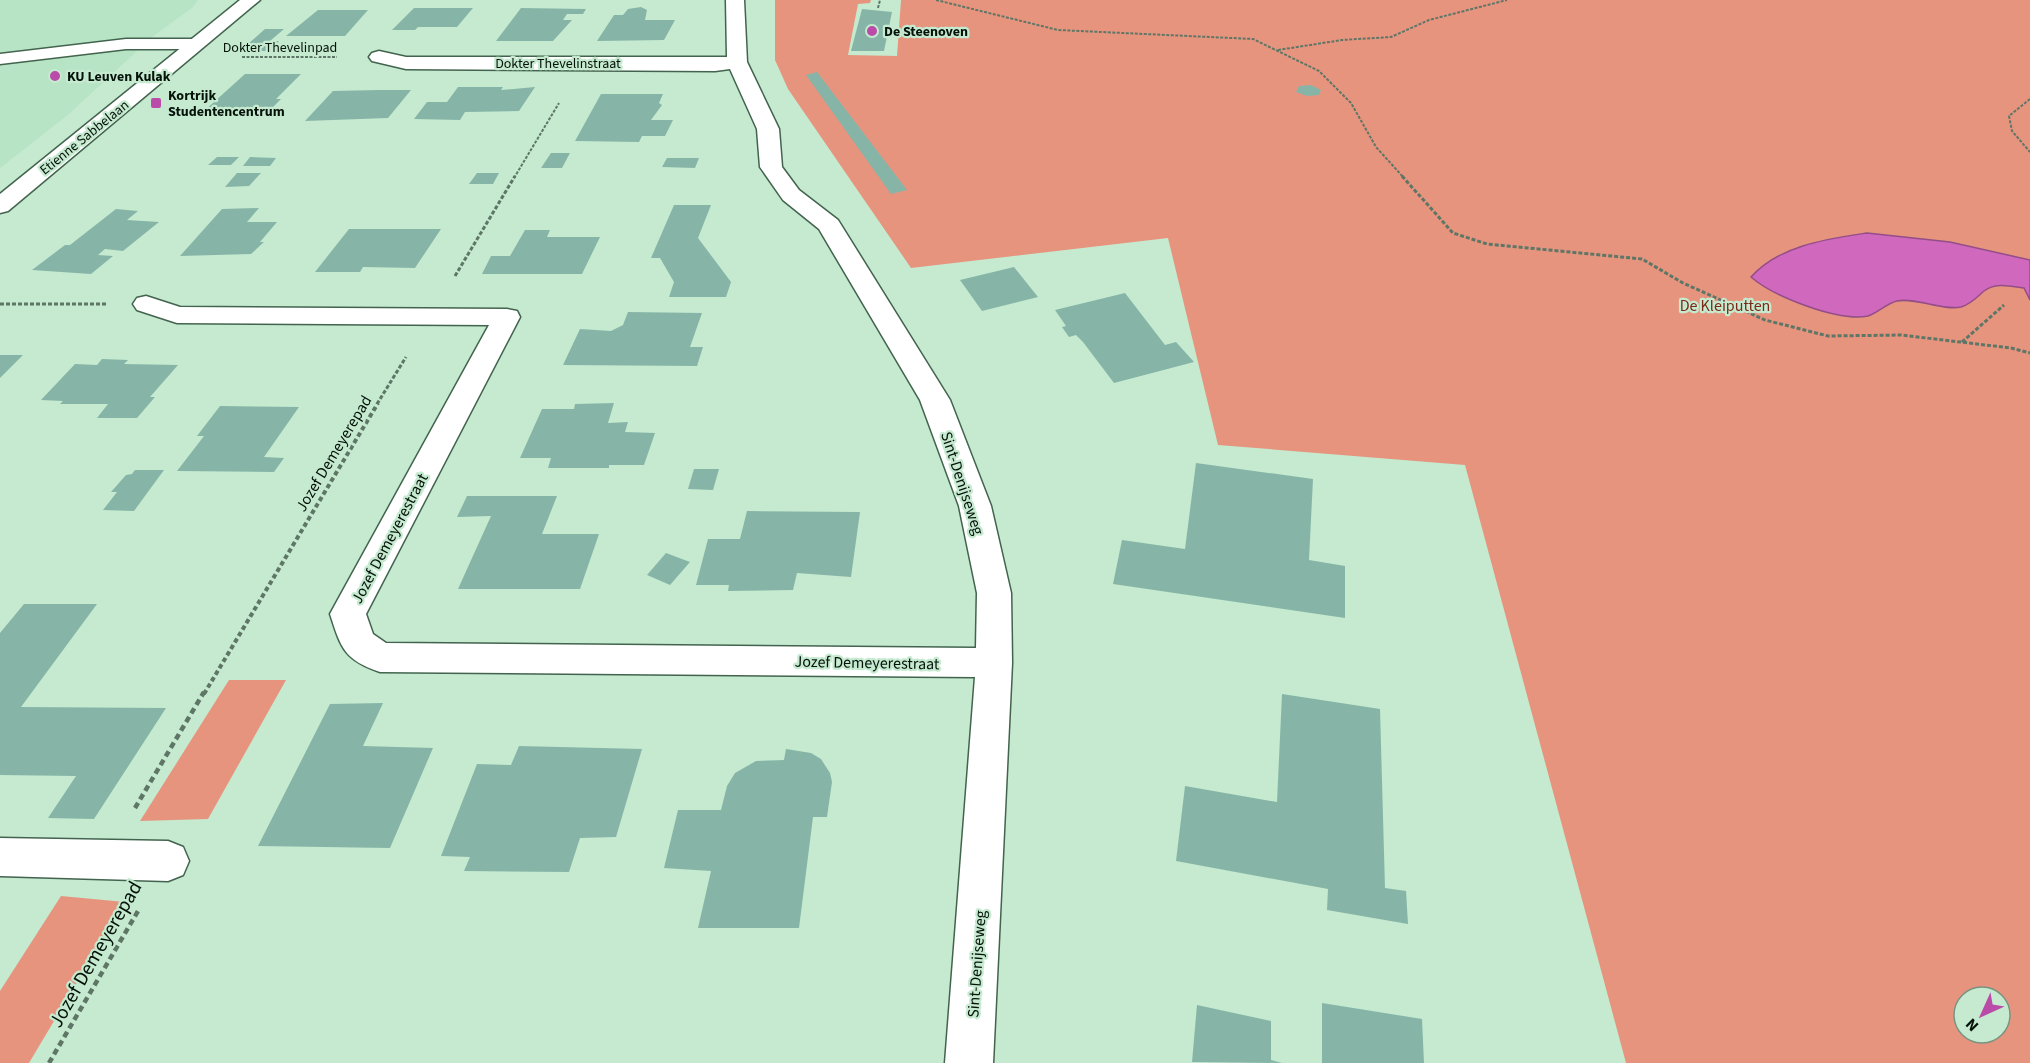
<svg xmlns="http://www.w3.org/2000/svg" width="2030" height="1063" font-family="'Source Sans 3',sans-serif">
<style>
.built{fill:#b7e4c4}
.green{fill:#e7947f;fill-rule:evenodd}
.water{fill:#d068be;stroke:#934e88;stroke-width:1.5}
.building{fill:#86b5a7}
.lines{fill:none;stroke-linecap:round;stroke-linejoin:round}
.lane-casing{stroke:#42634d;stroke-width:3}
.street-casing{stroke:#42634d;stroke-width:3}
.path-far3{stroke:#5e7665;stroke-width:2;stroke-dasharray:3 1.5;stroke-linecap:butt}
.path-far2{stroke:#5e7665;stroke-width:3;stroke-dasharray:4 2;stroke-linecap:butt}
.path-far1{stroke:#5e7665;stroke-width:4;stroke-dasharray:4.5 3;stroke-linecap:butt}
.path{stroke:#5e7665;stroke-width:4.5;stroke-dasharray:6 4;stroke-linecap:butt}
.lane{fill:#fff;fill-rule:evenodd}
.street{fill:#fff;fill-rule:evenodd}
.poi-dot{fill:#ba4ba8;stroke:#c5ead0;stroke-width:2}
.labels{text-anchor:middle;stroke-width:4.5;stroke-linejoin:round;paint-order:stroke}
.far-poi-label{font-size:14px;font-weight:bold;fill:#051209;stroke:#c5ead0;text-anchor:start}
.far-street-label{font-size:14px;fill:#051209;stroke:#c5ead0}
.park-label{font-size:16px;fill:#7b2916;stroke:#c5ead0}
.street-label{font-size:16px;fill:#051209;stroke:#c5ead0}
.near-street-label{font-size:20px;fill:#051209;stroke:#c5ead0}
</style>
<rect width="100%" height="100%" fill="#c5ead0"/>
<!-- built -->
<path class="built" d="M0 0H198L193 7 152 37 69 114 0 168Z"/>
<!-- green -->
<g class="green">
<path d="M775 0H871L870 3 858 4 848 55 897 56 901 0H2030V1063H1626L1465 465 1218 445 1168 238 911 268 788 89 775 60ZM1964 997H2000V1033H1964Z"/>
<path d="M229 680H286L208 819 140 821Z"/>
<path d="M61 896 125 902 29 1063H0V991Z"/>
</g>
<!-- water -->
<path class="water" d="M1867 233 1950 242 2030 260V300L2024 288C2010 286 1995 282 1984 291 1977 297 1971 304 1961 307 1943 311 1915 297 1897 301 1887 303 1878 313 1868 316 1839 322 1774 297 1751 277 1780 245 1827 239 1867 233Z"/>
<!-- building -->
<g class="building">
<path d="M641 7 647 10 645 20H675L664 40 597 41 614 15H623L628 9Z"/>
<path d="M414 8H473L457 27H418L415 30H392Z"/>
<path d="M521 8 586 9 583 14H567L563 20H572L553 41H496Z"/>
<path d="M862 9 892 12 884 51H851Z"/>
<path d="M318 10H368L345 36H286Z"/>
<path d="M265 29H284L270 41H279L269 51H240Z"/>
<path d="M817 72 907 190 891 194 806 75Z"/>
<path d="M245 74H301L276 99H281L268 112 204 111Z"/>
<path d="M1311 85 1321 90 1319 95 1307 96 1296 92 1299 86Z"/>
<path d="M458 87H503L501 90 535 87 519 111 465 112 460 120 414 119 427 102H447Z"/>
<path d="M378 90H411L388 118 305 121 333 91Z"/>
<path d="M601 94H663L659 103 662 105 651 120H673L665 136H642L639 142 575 141Z"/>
<path d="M551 153H570L562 168H541Z"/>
<path d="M217 157H239L231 165H208Z"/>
<path d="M250 157 276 158 270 166H243Z"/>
<path d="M667 158H699L695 168 662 167Z"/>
<path d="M237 173H261L249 186 225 187Z"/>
<path d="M477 173H499L493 184H469Z"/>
<path d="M674 205H711L698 238 731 282 726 297H669L674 282 660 258H651Z"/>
<path d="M259 208 247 222H277L260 242H264L251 254 180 256 222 209Z"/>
<path d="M116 209 138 211 127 220 159 222 123 251 105 249 98 255 113 256 91 274 32 270 65 245H70Z"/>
<path d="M349 229H441L415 268 363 267 360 272H315Z"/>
<path d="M525 230H550L547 237H600L582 274H482L491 256H510Z"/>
<path d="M1014 267 1038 297 982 311 960 280Z"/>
<path d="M1125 293 1165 345 1176 342 1194 362 1114 383 1083 342 1076 335 1069 337 1062 327 1066 326 1055 310Z"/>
<path d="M628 312 702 313 690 347H703L697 366 563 365 580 329 611 331 623 325Z"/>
<path d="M0 355H23L0 378Z"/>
<path d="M102 359 128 360 124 364 178 365 150 397H155L137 418H97L108 404H60L63 401 41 400 75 364 97 365Z"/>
<path d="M614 403 608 423 628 422 625 432 655 433 644 465H609V468H548L551 458H520L542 409H574L575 404Z"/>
<path d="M220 406 299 407 264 457 284 458 274 472 177 471 204 436H197Z"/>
<path d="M1196 463 1313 479 1309 560 1345 566V618L1113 584 1122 540 1185 549Z"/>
<path d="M694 469H719L713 490 688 489Z"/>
<path d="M135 470H164L134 511 103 510 117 492H111L126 475 132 474Z"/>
<path d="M467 496H557L542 534H599L580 589H458L491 516 457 517Z"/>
<path d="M747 511 860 512 851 577 797 573 793 590 728 591 729 585H696L708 539H740Z"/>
<path d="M666 553 690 562 670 585 647 575Z"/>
<path d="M24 604H97L21 707 166 708 94 819 48 818 76 776 0 775V633Z"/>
<path d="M1282 694 1380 709 1385 888 1406 891 1408 924 1327 910 1328 889 1176 861 1185 786 1277 802Z"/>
<path d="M383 703 363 746 433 748 390 848 258 846 330 704Z"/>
<path d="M519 746 642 749 616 837 580 838 569 872 464 871 470 857 441 856 477 764 511 765Z"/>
<path d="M786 749 811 753 821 759 830 773 832 782 827 817H813L799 928H698L711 871 664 868 678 810H721L727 786 735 773 756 761 784 760Z"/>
<path d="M1322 1003 1422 1019 1424 1063H1322Z"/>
<path d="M1197 1005 1271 1021V1060L1282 1063 1192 1062Z"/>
</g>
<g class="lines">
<defs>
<path id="lane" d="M126 39H198L206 44 198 49H126L0 64V54Z"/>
<g id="street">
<path d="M240 0H260L8 211 0 213V194Z"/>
<path d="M726 0H744L747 62 779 129 782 167 799 190 838 220 950 400 991 506 1011 593 1012 663 993 1063H945L975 677 380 672C344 660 341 648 330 614L489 325 177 323 137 310 133 304 137 298 146 296 180 307 507 309 517 311 520 317 366 614 373 634 386 643 976 648 977 593 959 506 920 400 819 229 783 200 760 167 757 129 730 69 715 71 406 69 372 61 369 57 372 53 379 51 406 57H727Z"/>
<path d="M0 838 168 841 183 847 189 861 183 875 168 881 0 876Z"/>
</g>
</defs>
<!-- lane casing -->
<use href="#lane" class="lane-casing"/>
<!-- street casing -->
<use href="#street" class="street-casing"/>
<!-- path-far3 -->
<g class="path-far3">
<path d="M936 0 1058 30 1253 39 1319 71 1351 103 1376 147 1404 178"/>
<path d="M878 8 880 0"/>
<path d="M1278 50 1342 40 1391 37 1429 20 1507 0"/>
<path d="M242 57H337"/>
<path d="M2030 99 2009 116 2012 131 2030 152"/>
<path d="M514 178 559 103"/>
</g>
<!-- path-far2 -->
<g class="path-far2">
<path d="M1402 176 1453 233 1487 244 1642 259 1683 283 1765 320 1828 336 1901 335 2011 348 2030 353"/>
<path d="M455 276 515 176"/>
<path d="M0 304H106"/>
<path d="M1962 342 2004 305"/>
<path d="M377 404 406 357"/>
</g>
<!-- path-far1 -->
<path class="path-far1" d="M204 694 378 403"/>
<!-- path -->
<g class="path">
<path d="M135 808 204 692"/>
<path d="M49 1063 138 911"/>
</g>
<!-- lane -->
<use href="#lane" class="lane"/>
<!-- street -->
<use href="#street" class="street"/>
</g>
<!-- markers -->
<g class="poi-dot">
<circle cx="872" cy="31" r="6"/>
<circle cx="55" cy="76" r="6"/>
<rect x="150" y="97" width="12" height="12" rx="3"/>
</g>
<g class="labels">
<!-- far-poi labels -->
<g class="far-poi-label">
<text x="884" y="36">De Steenoven</text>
<text x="67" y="81">KU Leuven Kulak</text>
<text x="168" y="100">Kortrijk<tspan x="168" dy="16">Studentencentrum</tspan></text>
</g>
<!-- far-street labels -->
<g class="far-street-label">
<text x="280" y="52">Dokter Thevelinpad</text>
<text x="558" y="68">Dokter Thevelinstraat</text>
<text transform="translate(84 137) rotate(-39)" y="5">Etienne Sabbelaan</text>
</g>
<!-- park labels -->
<g class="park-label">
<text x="1725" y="311">De Kleiputten</text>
</g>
<!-- street labels -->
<g class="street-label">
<text transform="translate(333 453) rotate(-59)" y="6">Jozef Demeyerepad</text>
<text transform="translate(963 483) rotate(72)" y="6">Sint-Denijseweg</text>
<text transform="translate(389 538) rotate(-62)" y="6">Jozef Demeyerestraat</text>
<text transform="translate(867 662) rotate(1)" y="6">Jozef Demeyerestraat</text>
<text transform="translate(976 964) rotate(-86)" y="6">Sint-Denijseweg</text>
</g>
<!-- near-street labels -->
<g class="near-street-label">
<text transform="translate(95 954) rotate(-60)" y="7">Jozef Demeyerepad</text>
</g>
</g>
<!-- north arrow -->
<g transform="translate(1982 1015) rotate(225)"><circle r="28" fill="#c5ead0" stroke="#789480" stroke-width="1.5"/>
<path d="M0-4.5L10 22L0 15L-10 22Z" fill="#ba4ba8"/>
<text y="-9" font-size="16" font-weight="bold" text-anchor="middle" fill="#051209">N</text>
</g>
</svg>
